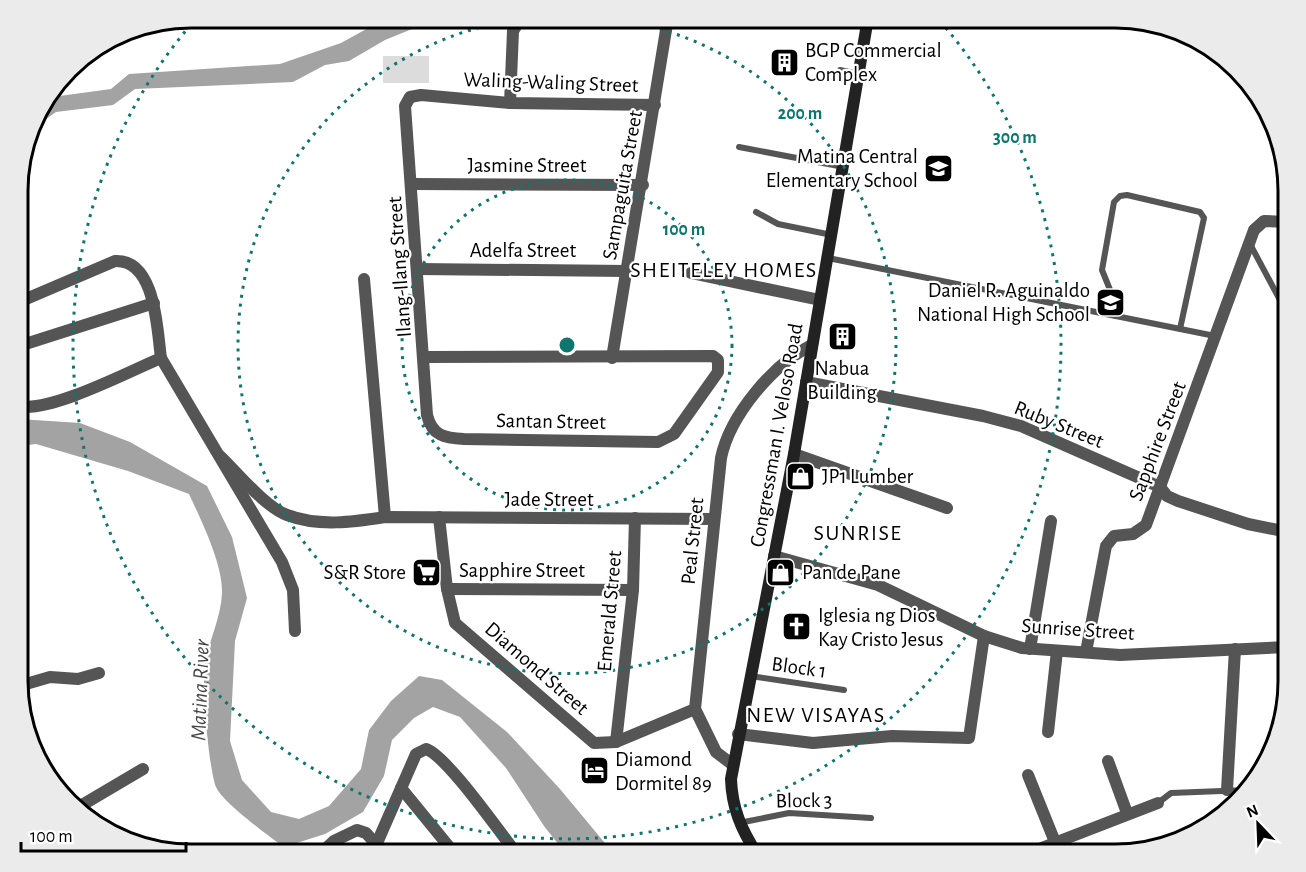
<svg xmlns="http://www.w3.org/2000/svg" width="1306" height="872" font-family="'Alegreya Sans',sans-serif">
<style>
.green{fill:#dcdcdc}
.water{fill:#a3a3a3}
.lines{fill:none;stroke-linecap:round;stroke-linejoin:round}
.lane{stroke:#555;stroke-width:6}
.street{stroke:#555;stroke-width:12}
.secondary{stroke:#222;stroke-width:12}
.ring{fill:none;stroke:#0f766e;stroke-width:3;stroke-dasharray:3 6}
.labels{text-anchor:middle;stroke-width:4.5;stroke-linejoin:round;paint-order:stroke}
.poi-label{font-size:21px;fill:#000;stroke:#fff;text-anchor:start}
.street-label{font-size:21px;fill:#000;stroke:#fff}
.neighbourhood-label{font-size:22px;letter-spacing:1.5px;fill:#000;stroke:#fff}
.water-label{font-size:22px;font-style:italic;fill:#444;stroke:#fff}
.rim{fill:none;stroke:#000;stroke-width:3}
.centre{fill:#0f766e;stroke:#fff;stroke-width:3}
.ring-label{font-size:18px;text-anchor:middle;font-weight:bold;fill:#0f766e;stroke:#fff;stroke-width:4.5;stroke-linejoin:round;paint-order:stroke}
</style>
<rect width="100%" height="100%" fill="#fff"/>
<!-- green -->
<rect class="green" x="383" y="56" width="46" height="27"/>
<!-- water -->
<g class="water">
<path d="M399 18H439L385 40 349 61 325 65 293 82 135 89 113 105 56 112 32 129 36 114 52 97 111 89 129 74 280 64 341 43 379 22Z"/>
<path d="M19 419 80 423 130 442 207 486 232 537 247 598 235 641 230 741 242 780 271 812 299 819 329 806 361 769 369 730 391 701 419 676 442 680 507 732 560 789 614 854H566L544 826 506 768 460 717 433 707 414 718 392 740 384 776 363 812 325 834 284 847C269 836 222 802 216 787 209 770 201 682 205 664 209 640 221 618 222 593 223 564 201 520 189 494L128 471 36 444 19 446Z"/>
</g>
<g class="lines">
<!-- lane -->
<g class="lane">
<path d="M840 70 859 74"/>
<path d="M739 147 844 167"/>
<path d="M756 212 778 224 832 235"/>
<path d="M1250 244 1288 315"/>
<path d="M828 258 1215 336"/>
<path d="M1116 316 1117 307 1102 270 1114 202 1120 196 1127 195 1200 212 1204 218 1180 329"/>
<path d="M750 676 844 690"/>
<path d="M1158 803 1171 793 1247 790"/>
<path d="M739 823 789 813 871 818"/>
</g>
<!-- street -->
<g class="street">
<path d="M510 103 513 31 521 18"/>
<path d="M412 184 643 185"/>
<path d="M418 269 627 271"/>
<path d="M691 273 820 300"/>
<path d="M364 279 385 517"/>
<path d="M19 302 115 261C156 259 157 330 161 358"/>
<path d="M19 346 154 303"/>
<path d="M424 357 713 356 718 360V372L674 434 658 442 464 439C445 438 432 436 427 415L405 106 410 97 421 95 510 103 655 105"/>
<path d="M612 358 668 18"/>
<path d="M806 382 983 416 1021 426 1160 487 1167 496 1178 501 1248 524 1288 532"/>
<path d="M19 406C50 413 130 371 161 358L282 562 293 590 295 631"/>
<path d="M794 454 947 508"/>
<path d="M220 456C237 472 265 507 287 515 319 527 353 522 385 517L714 519"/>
<path d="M439 517 447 589 455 623 594 743 616 742 695 709"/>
<path d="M774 556 878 585 984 636 1022 648 1120 655 1288 647"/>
<path d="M447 589 633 590"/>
<path d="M1030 649 1051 521"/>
<path d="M1086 652 1106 546 1114 536 1133 534 1146 525 1254 230 1264 221 1288 222"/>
<path d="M19 686 50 677 78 679 99 673"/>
<path d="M1048 732 1057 651"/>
<path d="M738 734 813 743 892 736 969 738 984 636"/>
<path d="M616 742 633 590 635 518"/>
<path d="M1108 761 1127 813"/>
<path d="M733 765 716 752 695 709 721 458C730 415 773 364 812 345"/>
<path d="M1028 775 1055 842"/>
<path d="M401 788 455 854"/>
<path d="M1227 790 1235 649"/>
<path d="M77 808 143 769"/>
<path d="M320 854 334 841 357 830 366 833 385 854"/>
<path d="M377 854V843L416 754 426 749C447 756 500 833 517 854"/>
<path d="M1026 854 1158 803"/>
</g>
<!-- secondary -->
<path class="secondary" d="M757 854C741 829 732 808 731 779L794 454 868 18"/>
</g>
<!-- distance rings -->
<g class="ring">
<circle cx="567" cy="345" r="165"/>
<path d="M607 18A329 329 0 1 1 527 18"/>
<path d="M940 21A494 494 0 1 1 194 21"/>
</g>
<!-- icons -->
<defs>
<symbol id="building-square" viewBox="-11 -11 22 22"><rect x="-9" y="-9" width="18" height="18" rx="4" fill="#000" stroke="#fff"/><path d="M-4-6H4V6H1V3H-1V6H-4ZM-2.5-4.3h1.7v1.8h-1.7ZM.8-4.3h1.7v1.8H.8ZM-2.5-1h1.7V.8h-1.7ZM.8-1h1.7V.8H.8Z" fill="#fff"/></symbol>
<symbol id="school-square" viewBox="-11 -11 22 22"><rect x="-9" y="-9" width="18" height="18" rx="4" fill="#000" stroke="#fff"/><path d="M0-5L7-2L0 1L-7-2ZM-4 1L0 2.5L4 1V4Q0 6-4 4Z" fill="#fff"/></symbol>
<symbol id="shop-square" viewBox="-11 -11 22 22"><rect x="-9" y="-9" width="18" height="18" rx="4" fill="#000" stroke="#fff"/><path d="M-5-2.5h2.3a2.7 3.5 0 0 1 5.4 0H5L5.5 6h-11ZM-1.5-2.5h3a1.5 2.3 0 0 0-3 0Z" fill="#fff"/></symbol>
<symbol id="supermarket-square" viewBox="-11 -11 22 22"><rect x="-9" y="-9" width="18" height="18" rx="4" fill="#000" stroke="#fff"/><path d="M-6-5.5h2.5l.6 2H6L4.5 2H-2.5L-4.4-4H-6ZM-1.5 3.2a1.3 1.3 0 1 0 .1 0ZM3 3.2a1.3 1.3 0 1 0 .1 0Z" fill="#fff"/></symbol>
<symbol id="church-square" viewBox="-11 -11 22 22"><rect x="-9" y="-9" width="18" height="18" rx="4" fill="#000" stroke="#fff"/><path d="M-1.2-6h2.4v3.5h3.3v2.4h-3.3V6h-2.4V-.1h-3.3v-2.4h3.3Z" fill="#fff"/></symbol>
<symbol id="hotel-square" viewBox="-11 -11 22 22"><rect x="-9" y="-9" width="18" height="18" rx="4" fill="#000" stroke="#fff"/><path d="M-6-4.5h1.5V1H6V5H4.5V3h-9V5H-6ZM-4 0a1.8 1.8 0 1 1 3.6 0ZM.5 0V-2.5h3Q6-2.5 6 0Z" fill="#fff"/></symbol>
</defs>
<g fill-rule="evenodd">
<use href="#building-square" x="768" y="46" width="33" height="33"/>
<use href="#school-square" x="922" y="152" width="33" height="33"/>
<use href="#school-square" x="1094" y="286" width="33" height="33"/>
<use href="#building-square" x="826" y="320" width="33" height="33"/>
<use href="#shop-square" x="784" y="460" width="33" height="33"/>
<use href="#supermarket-square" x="410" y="556" width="33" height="33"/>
<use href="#shop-square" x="764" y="556" width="33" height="33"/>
<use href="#church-square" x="780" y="610" width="33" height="33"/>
<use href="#hotel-square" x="578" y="754" width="33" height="33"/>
</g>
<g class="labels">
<!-- poi labels -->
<g class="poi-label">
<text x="805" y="57">BGP Commercial<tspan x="805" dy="24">Complex</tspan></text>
<text x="918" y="163" text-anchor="end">Matina Central<tspan x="918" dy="24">Elementary School</tspan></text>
<text x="1090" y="297" text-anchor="end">Daniel R. Aguinaldo<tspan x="1090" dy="24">National High School</tspan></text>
<text x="842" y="375" text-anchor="middle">Nabua<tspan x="842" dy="24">Building</tspan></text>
<text x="822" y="483">JP1 Lumber</text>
<text x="406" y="579" text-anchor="end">S&amp;R Store</text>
<text x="802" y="579">Pan de Pane</text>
<text x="818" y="622">Iglesia ng Dios<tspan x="818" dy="24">Kay Cristo Jesus</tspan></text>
<text x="615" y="766">Diamond<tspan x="615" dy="24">Dormitel 89</tspan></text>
</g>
<!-- street labels -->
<g class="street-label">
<text transform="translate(551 82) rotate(2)" y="7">Waling-Waling Street</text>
<text x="527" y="172">Jasmine Street</text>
<text transform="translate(622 185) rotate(-80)" y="7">Sampaguita Street</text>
<text x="523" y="257">Adelfa Street</text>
<text transform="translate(399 267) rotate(-94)" y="7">Ilang-Ilang Street</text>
<text transform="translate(551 421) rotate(1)" y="7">Santan Street</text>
<text transform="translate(1059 424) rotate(22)" y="7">Ruby Street</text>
<text transform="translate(776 435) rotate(-80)" y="7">Congressman I. Veloso Road</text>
<text transform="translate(1157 441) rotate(-69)" y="7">Sapphire Street</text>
<text x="549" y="506">Jade Street</text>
<text transform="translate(692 541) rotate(-84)" y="7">Peal Street</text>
<text x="522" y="577">Sapphire Street</text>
<text transform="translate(609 611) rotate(-85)" y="7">Emerald Street</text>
<text transform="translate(1078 629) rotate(4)" y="7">Sunrise Street</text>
<text transform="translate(799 667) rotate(8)" y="7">Block 1</text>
<text transform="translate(537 668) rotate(41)" y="7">Diamond Street</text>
<text transform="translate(804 800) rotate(-1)" y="7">Block 3</text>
</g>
<!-- neighbourhood labels -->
<g class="neighbourhood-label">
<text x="724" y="277">SHEITELEY HOMES</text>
<text x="858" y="540">SUNRISE</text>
<text x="816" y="722">NEW VISAYAS</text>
</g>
<!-- water labels -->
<g class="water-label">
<text transform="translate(199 690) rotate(-88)" y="8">Matina River</text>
</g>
</g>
<!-- crop -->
<path d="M0 0H1306V872H0ZM191 28H1115A163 163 0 0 1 1278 191V681A163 163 0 0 1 1115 844H191A163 163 0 0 1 28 681V191A163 163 0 0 1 191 28Z" fill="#ebebeb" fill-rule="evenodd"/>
<path class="rim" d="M191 28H1115A163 163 0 0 1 1278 191V681A163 163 0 0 1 1115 844H191A163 163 0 0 1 28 681V191A163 163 0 0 1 191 28Z"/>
<circle cx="567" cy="345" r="9" class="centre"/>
<g class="ring-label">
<text x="800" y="119">200 m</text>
<text x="1015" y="143">300 m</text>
<text x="684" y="235">100 m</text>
</g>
<!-- north arrow -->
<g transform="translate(1258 824) rotate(337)" stroke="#ffffff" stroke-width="4.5" paint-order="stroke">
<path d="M0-4.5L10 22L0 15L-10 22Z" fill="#000000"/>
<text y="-9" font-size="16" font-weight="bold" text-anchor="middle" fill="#000000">N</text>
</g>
<!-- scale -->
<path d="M21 842v9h165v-9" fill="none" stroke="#000000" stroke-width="3"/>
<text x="30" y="842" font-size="18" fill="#000000" stroke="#ffffff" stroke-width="4.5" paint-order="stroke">100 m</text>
</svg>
